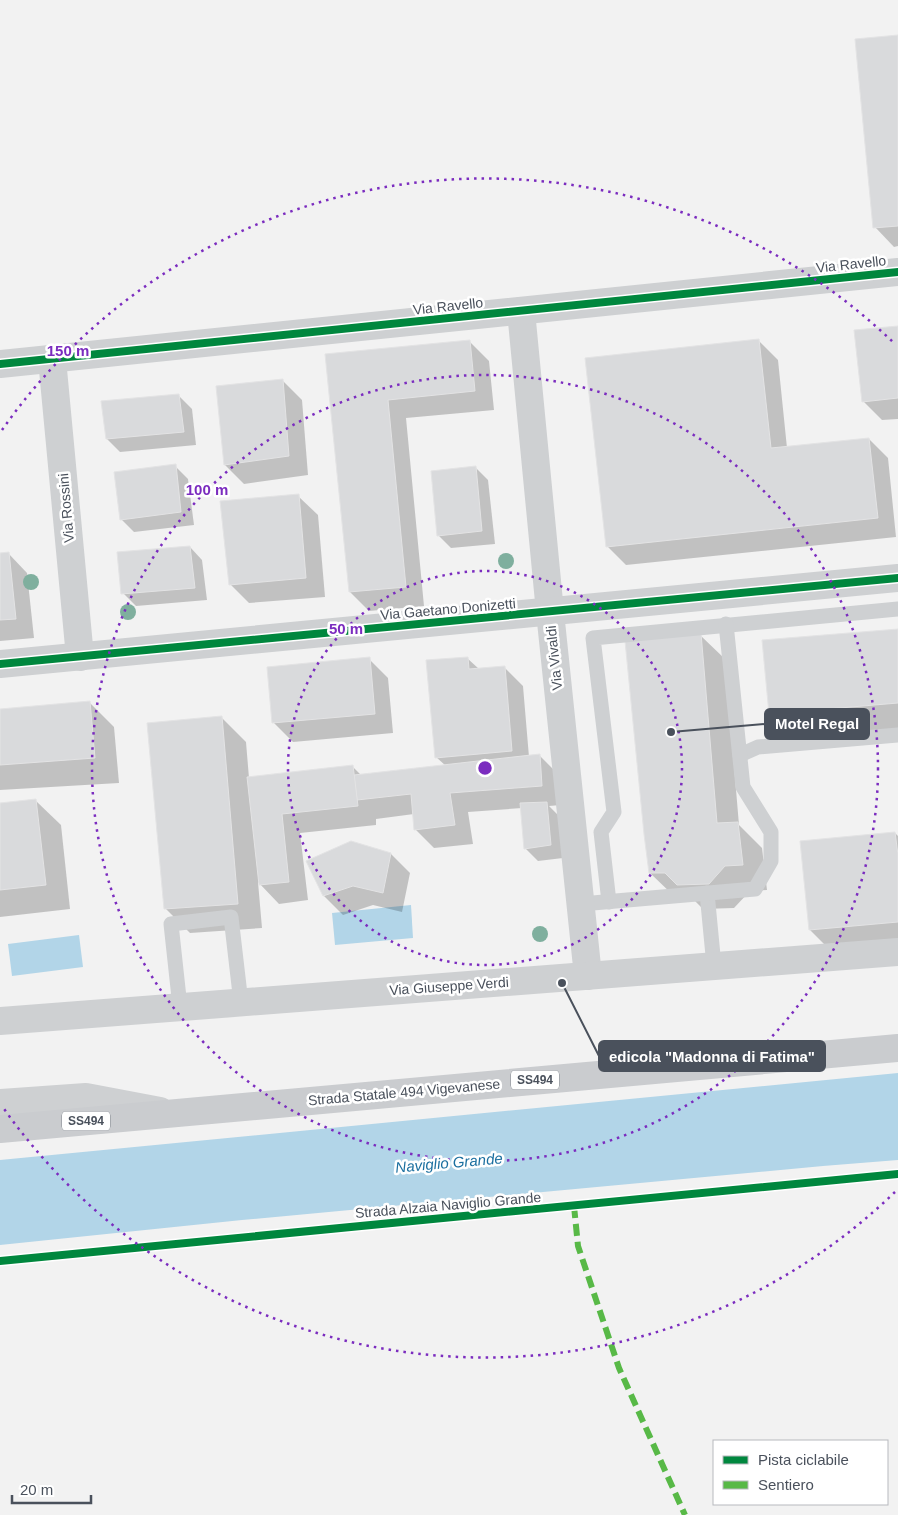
<svg xmlns="http://www.w3.org/2000/svg" width="898" height="1515" font-family="Helvetica,sans-serif">
<style>
.water{fill:#b2d5e8}
.shadow{fill:#0003}
.building{fill:#d9dadc;stroke:#e3e3e4}
.lines{fill:none;stroke-linecap:round;stroke-linejoin:round}
.service{stroke:#ced0d2;stroke-width:15}
.minor{stroke:#ced0d2;stroke-width:28}
.tertiary{stroke:#ced0d2;stroke-width:28}
.primary{stroke:#cacccf;stroke-width:28}
.quiet{stroke:#58b947;stroke-width:6;stroke-dasharray:12 6;stroke-linecap:butt}
.cycleway-casing{stroke:#fff;stroke-width:11}
.cycleway{stroke:#00873e;stroke-width:8}
.tree{fill:#7faf9e}
.ring{fill:none;stroke:#7b2cbf;stroke-width:2.5;stroke-dasharray:2.5 5}
.labels{text-anchor:middle;stroke-width:5;stroke-linejoin:round;paint-order:stroke}
.shield{fill:#fff;stroke:#80858d;stroke-width:1}
.shield-label{font-size:12px;font-weight:bold;fill:#4a515c}
.street-label{font-size:14px;fill:#4a515c;stroke:#fff}
.water-label{font-size:15px;font-style:italic;fill:#1b6f9f;stroke:#fff}
.centre{fill:#7b2cbf;stroke:#fff;stroke-width:2.5}
.ring-label{font-size:15px;text-anchor:middle;font-weight:bold;fill:#7b2cbf;stroke:#fff;stroke-width:5;stroke-linejoin:round;paint-order:stroke}
.leader{fill:none;stroke:#4a515c;stroke-width:2}
.callout-dot{fill:#4a515c;stroke:#fff;stroke-width:2}
.callout{fill:#4a515c;stroke:#4a515c;stroke-width:2}
.callout-label{font-size:15px;text-anchor:middle;font-weight:bold;fill:#fff}
</style>
<rect width="100%" height="100%" fill="#f2f2f2"/>
<!-- water -->
<g class="water">
<path d="M411 905 413 938 335 945 332 913Z"/>
<path d="M79 935 83 967 12 976 8 944Z"/>
<path d="M898 1073V1160L823 1166 242 1220 0 1245V1160Z"/>
</g>
<!-- shadow -->
<g class="shadow">
<path d="M898 36V246L894 247 875 227Z"/>
<path d="M898 327V419L882 420 863 401Z"/>
<path d="M759 341 778 360 787 448 869 439 888 458 896 537 626 565 607 546Z"/>
<path d="M470 342 489 361 494 410 406 418 424 606 369 611 350 592 327 355Z"/>
<path d="M282 380 302 400 308 475 244 484 225 465Z"/>
<path d="M179 396 192 409 196 445 120 452 107 439Z"/>
<path d="M175 466 188 479 194 525 134 532 121 519Z"/>
<path d="M475 467 488 480 495 544 451 548 438 535Z"/>
<path d="M298 496 318 515 325 597 249 603 230 584Z"/>
<path d="M190 547 202 560 207 600 136 606 123 593Z"/>
<path d="M8 553 27 573 34 638 0 641V554Z"/>
<path d="M898 630V729L795 738 770 713Z"/>
<path d="M700 635 725 659 739 825 762 848 767 890 750 891 734 908 703 909 691 897H675L650 873Z"/>
<path d="M467 658 479 669 504 667 523 686 529 757 540 756 559 775 561 805 549 806 559 816 563 858 538 861 525 848 522 808 468 812 473 844 434 848 415 829 414 814 376 819V825L300 833 308 900 279 904 258 882 262 928 190 933 165 908 221 717 246 742 249 778 353 767 362 776 446 766 436 757Z"/>
<path d="M369 659 388 678 393 733 293 742 274 723Z"/>
<path d="M89 702 114 727 119 783 0 790V710Z"/>
<path d="M36 801 61 825 70 909 0 917V805Z"/>
<path d="M895 833 898 836V942L829 949 810 930Z"/>
<path d="M391 854 410 873 402 912 373 905 343 915 324 896 307 861Z"/>
</g>
<!-- building -->
<g class="building">
<path d="M898 35V226L873 228 855 39Z"/>
<path d="M898 326V398L862 402 854 330Z"/>
<path d="M759 339 771 448 869 438 878 518 606 547 585 358Z"/>
<path d="M470 340 475 391 388 400 406 587 349 592 325 354Z"/>
<path d="M283 379 289 456 224 465 216 386Z"/>
<path d="M179 394 184 432 106 439 101 401Z"/>
<path d="M176 464 181 512 120 520 114 472Z"/>
<path d="M476 466 482 531 437 536 431 471Z"/>
<path d="M299 494 306 578 229 585 220 501Z"/>
<path d="M190 546 195 588 121 594 117 552Z"/>
<path d="M9 552 16 619 0 620V553Z"/>
<path d="M898 629V703L769 714 762 640Z"/>
<path d="M701 633 717 823 738 822 743 865 725 866 709 884 677 885 665 873H649L644 834 625 641Z"/>
<path d="M370 657 375 714 272 723 267 667Z"/>
<path d="M468 657 469 669 505 666 512 751 435 758 426 660Z"/>
<path d="M90 701 95 758 0 765V709Z"/>
<path d="M222 716 238 904 164 909 147 723Z"/>
<path d="M540 754 542 786 450 793 455 825 414 830 411 794 357 800 354 775Z"/>
<path d="M353 765 358 806 282 814 289 882 259 885 247 777Z"/>
<path d="M36 799 46 885 0 890V803Z"/>
<path d="M547 802 551 845 524 849 520 803Z"/>
<path d="M895 832 898 855V922L809 930 800 841Z"/>
<path d="M351 841 391 853 383 893 353 886 323 896 306 861Z"/>
</g>
<g class="lines">
<!-- service -->
<g class="service">
<path d="M740 755 758 747 898 735"/>
<path d="M707 893 714 966"/>
<path d="M609 902 601 832 614 812 593 638 898 609"/>
<path d="M581 904 755 889 771 861V832L743 787 726 624"/>
<path d="M180 1007 171 924 231 917 241 1003"/>
</g>
<!-- minor -->
<g class="minor">
<path d="M521 311 550 612 588 976"/>
<path d="M52 359 80 657"/>
<path d="M0 664 898 578"/>
<path d="M0 1021 898 952"/>
</g>
<!-- tertiary -->
<g class="tertiary">
<path d="M0 364 898 272"/>
<path d="M0 1103 86 1097 160 1111"/>
</g>
<!-- primary -->
<path class="primary" d="M0 1129 898 1048"/>
<!-- quiet -->
<path class="quiet" d="M574 1206 578 1246 619 1368 685 1515"/>
<defs>
<g id="cycleway">
<path d="M0 364 898 272"/>
<path d="M0 664 898 578"/>
<path d="M0 1261 898 1174"/>
</g>
</defs>
<!-- cycleway casing -->
<use href="#cycleway" class="cycleway-casing"/>
<!-- cycleway -->
<use href="#cycleway" class="cycleway"/>
</g>
<!-- trees -->
<g class="tree">
<circle cx="506" cy="561" r="8"/>
<circle cx="31" cy="582" r="8"/>
<circle cx="128" cy="612" r="8"/>
<circle cx="540" cy="934" r="8"/>
</g>
<!-- distance rings -->
<g class="ring">
<circle cx="485" cy="768" r="197"/>
<circle cx="485" cy="768" r="393"/>
<path d="M895 1192A590 590 0 0 1 2 1106M2 430A590 590 0 0 1 895 344"/>
</g>
<g class="labels">
<!-- shield labels -->
<g class="shield">
<rect x="511" y="1070.5" width="48" height="19" rx="4"/>
<rect x="62" y="1111.5" width="48" height="19" rx="4"/>
</g>
<g class="shield-label">
<text x="535" y="1084">SS494</text>
<text x="86" y="1125">SS494</text>
</g>
<!-- street labels -->
<g class="street-label">
<text transform="translate(851 264) rotate(-6)" y="5">Via Ravello</text>
<text transform="translate(448 306) rotate(-6)" y="5">Via Ravello</text>
<text transform="translate(66 508) rotate(-95)" y="5">Via Rossini</text>
<text transform="translate(448 609) rotate(-5)" y="5">Via Gaetano Donizetti</text>
<text transform="translate(554 658) rotate(-96)" y="5">Via Vivaldi</text>
<text transform="translate(449 986) rotate(-4)" y="5">Via Giuseppe Verdi</text>
<text transform="translate(404 1092) rotate(-5)" y="5">Strada Statale 494 Vigevanese</text>
<text transform="translate(448 1205) rotate(-5)" y="5">Strada Alzaia Naviglio Grande</text>
</g>
<!-- water labels -->
<g class="water-label">
<text transform="translate(449 1163) rotate(-5)" y="5">Naviglio Grande</text>
</g>
</g>
<circle cx="485" cy="768" r="8" class="centre"/>
<g class="ring-label">
<text x="68" y="356">150 m</text>
<text x="207" y="495">100 m</text>
<text x="346" y="634">50 m</text>
</g>
<!-- callouts -->
<path class="leader" d="M671 732L765 724M562 983L599 1056"/>
<g class="callout-dot">
<circle cx="671" cy="732" r="5"/>
<circle cx="562" cy="983" r="5"/>
</g>
<g class="callout">
<rect x="765" y="709" width="104" height="30" rx="5"/>
<rect x="599" y="1041" width="226" height="30" rx="5"/>
</g>
<g class="callout-label">
<text x="817" y="729">Motel Regal</text>
<text x="712" y="1062">edicola "Madonna di Fatima"</text>
</g>
<!-- legend -->
<rect x="713" y="1440" width="175" height="65" fill="#ffffff" stroke="#b7b9be"/>
<rect x="723" y="1456" width="25" height="8" fill="#00873e" stroke="#b7b9be"/>
<text x="758" y="1465" font-size="15" fill="#4a515c">Pista ciclabile</text>
<rect x="723" y="1481" width="25" height="8" fill="#58b947" stroke="#b7b9be"/>
<text x="758" y="1490" font-size="15" fill="#4a515c">Sentiero</text>
<!-- scale -->
<path d="M12 1495v8h79v-8" fill="none" stroke="#4a515c" stroke-width="2.5"/>
<text x="20" y="1495" font-size="15" fill="#4a515c" stroke="#ffffff" stroke-width="4" paint-order="stroke">20 m</text>
</svg>
